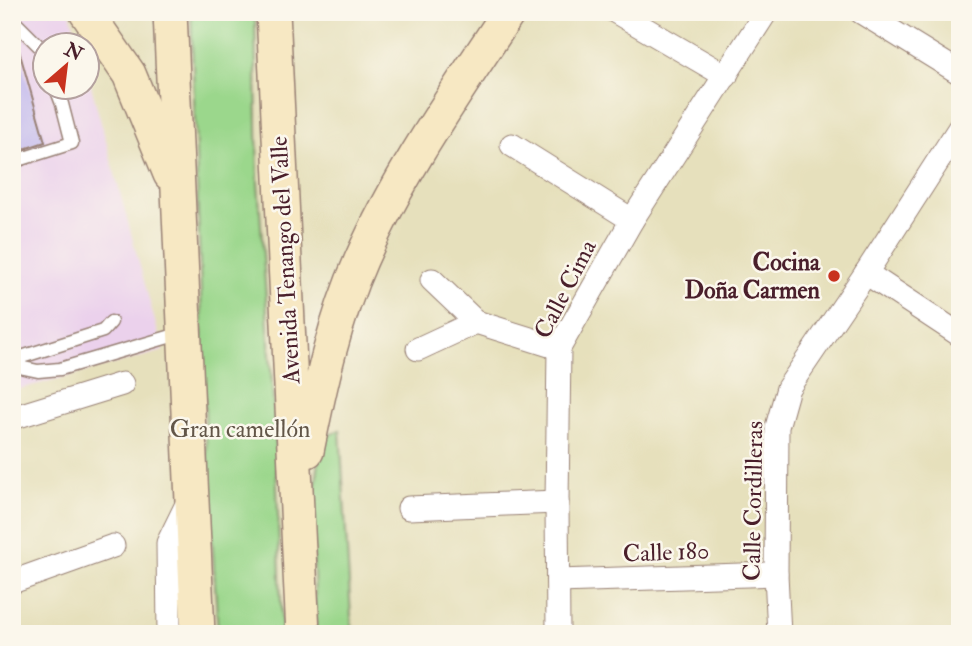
<svg xmlns="http://www.w3.org/2000/svg" width="972" height="646" font-family="'IM FELL Double Pica',serif">
<style>
.built{fill:#ebd1ec}
.green{fill:#9bd78c;stroke:#727b5c;stroke-width:2}
.building{fill:#c1b7ed}
.lines{fill:none;stroke-linecap:round;stroke-linejoin:round}
.lane-casing{stroke:#988074;stroke-width:15}
.street-casing{stroke:#988074;stroke-width:25}
.secondary-casing{stroke:#988074;stroke-width:36}
.lane{stroke:#fff;stroke-width:12}
.street{stroke:#fff;stroke-width:23}
.secondary{stroke:#f7e8c3;stroke-width:33}
.poi-dot{fill:#c8321e;stroke:#fbf7ec;stroke-width:2.5}
.labels{text-anchor:middle;stroke-width:5;stroke-linejoin:round;paint-order:stroke}
.street-label{font-size:24px;fill:#4a1f2b;stroke:#fbf7ec}
.poi-label{font-size:24px;font-weight:bold;fill:#4a1f2b;stroke:#fbf7ec;text-anchor:end}
.park-label{font-size:24px;fill:#625648;stroke:#fbf7ec}
</style>
<rect width="100%" height="100%" fill="#fbf7ec"/>
<filter id="ink" filterUnits="userSpaceOnUse"><feTurbulence type="fractalNoise" baseFrequency=".0143" numOctaves="2"/><feDisplacementMap in="SourceGraphic" scale="14" xChannelSelector="R" yChannelSelector="G"/><feConvolveMatrix kernelMatrix="1 2 1 2 8 2 1 2 1" color-interpolation-filters="sRGB"/></filter>
<filter id="wash" filterUnits="userSpaceOnUse"><feTurbulence type="fractalNoise" baseFrequency=".00686" numOctaves="4" result="noise"/><feDisplacementMap in="SourceGraphic" scale="28" xChannelSelector="R" yChannelSelector="G"/><feGaussianBlur stdDeviation="1.57" result="paint"/><feColorMatrix in="noise" values="0 0 0 0 0 0 0 0 0 0 0 0 0 0 0 0 0 1.4 0 .05"/><feComposite in="paint" operator="in"/></filter>
<g filter="url(#wash)">
<rect width="100%" height="100%" fill="#e6e0bc"/>
<!-- built -->
<path class="built" d="M12 12H70L79 45 46 46V88H88V75L163 351 12 391Z"/>
<!-- green -->
<g class="green">
<path d="M191 12H255L258 182 275 427 282 634H218L206 438Z"/>
<path d="M340 430 352 634H316L312 513 322 438Z"/>
</g>
<g id="blocks">
<!-- building -->
<path class="building" d="M18 47 45 142 12 153V48Z"/>
</g>
</g>
<g filter="url(#ink)">
<use href="#blocks" fill-opacity="0" stroke="#988074" stroke-width="2"/>
<g class="lines">
<defs>
<g id="lane">
<path d="M12 19 40 47 46 61"/>
<path d="M12 162 72 143 62 104 56 88"/>
<path d="M12 360 103 331 111 322"/>
<path d="M12 361 24 368 38 371 60 369 182 333"/>
</g>
<g id="street">
<path d="M616 12 726 76"/>
<path d="M861 12 960 73"/>
<path d="M512 145 632 220"/>
<path d="M866 273 960 335"/>
<path d="M432 280 476 322 559 348"/>
<path d="M418 349 476 322"/>
<path d="M12 418 122 384"/>
<path d="M409 508 557 502"/>
<path d="M558 581 776 574"/>
<path d="M12 582 113 546"/>
<path d="M169 634 168 543 189 500"/>
<path d="M558 634 557 502 559 348 632 220 766 12"/>
<path d="M779 634 776 574 777 427 788 388 866 273 960 127"/>
</g>
<g id="secondary">
<path d="M86 12 129 74 170 174"/>
<path d="M170 12 198 634"/>
<path d="M273 12 303 634"/>
<path d="M307 451C320 386 334 321 361 260 400 172 456 93 509 12"/>
</g>
</defs>
<!-- lane casing -->
<use href="#lane" class="lane-casing"/>
<!-- street casing -->
<use href="#street" class="street-casing"/>
<!-- secondary casing -->
<use href="#secondary" class="secondary-casing"/>
<!-- lane -->
<use href="#lane" class="lane"/>
<!-- street -->
<use href="#street" class="street"/>
<!-- secondary -->
<use href="#secondary" class="secondary"/>
</g>
</g>
<!-- markers -->
<circle class="poi-dot" cx="834" cy="276" r="7"/>
<g class="labels">
<!-- street labels -->
<g class="street-label">
<text transform="translate(285 260) rotate(-93)" y="8">Avenida Tenango del Valle</text>
<text transform="translate(565 289) rotate(-63)" y="8">Calle Cima</text>
<text transform="translate(753 501) rotate(-89)" y="8">Calle Cordilleras</text>
<text transform="translate(666 552) rotate(-2)" y="8">Calle 180</text>
</g>
<!-- poi labels -->
<g class="poi-label">
<text x="820" y="270">Cocina<tspan x="820" dy="28">Doña Carmen</tspan></text>
</g>
<!-- park labels -->
<g class="park-label">
<text x="240" y="437">Gran camellón</text>
</g>
</g>
<!-- margin -->
<rect width="972" height="646" fill="none" stroke="#fbf7ec" stroke-width="42"/>
<!-- north arrow -->
<g transform="translate(66 66) rotate(28)"><circle r="33" fill="#fbf7ec" stroke="#b4a19f" stroke-width="2"/>
<path d="M0-5L12 26L0 18L-12 26Z" fill="#c8321e"/>
<text y="-10" font-size="19" font-weight="bold" text-anchor="middle" fill="#4a1f2b">N</text>
</g>
</svg>
